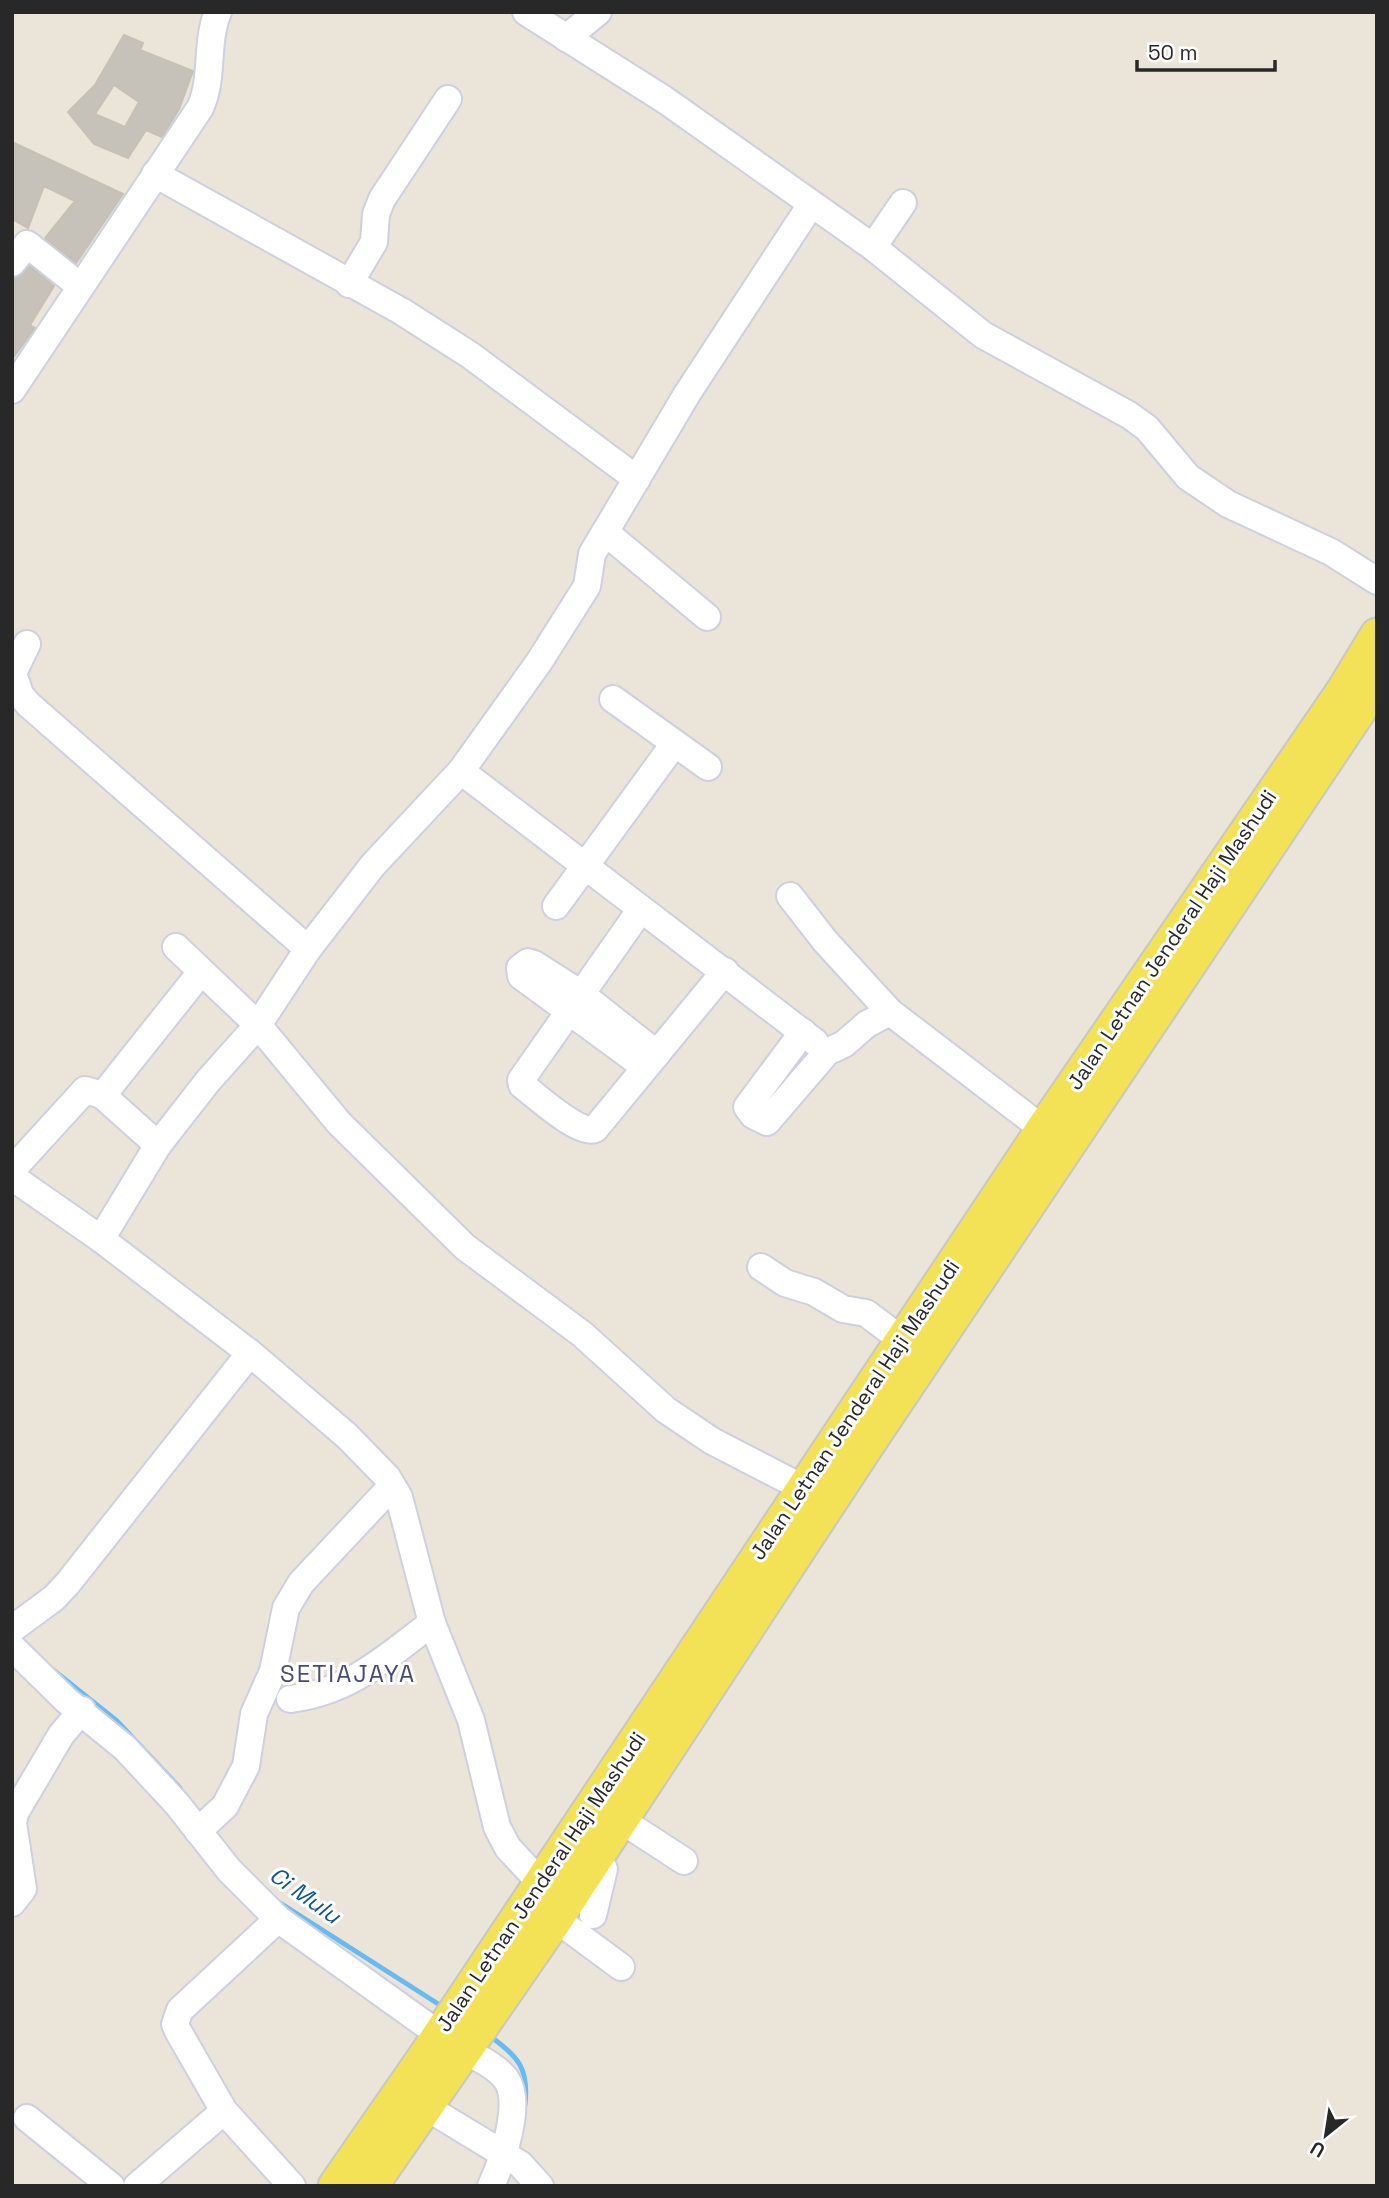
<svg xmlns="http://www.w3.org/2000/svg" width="1389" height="2198" font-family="'Space Grotesk',sans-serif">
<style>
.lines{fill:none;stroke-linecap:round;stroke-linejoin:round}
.stream{stroke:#68bbf0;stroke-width:5}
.building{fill:#c6c2b9;stroke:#c6c1b3;stroke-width:2;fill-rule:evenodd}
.minor-casing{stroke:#cecfe1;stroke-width:30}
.major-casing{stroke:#c7c7c7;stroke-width:37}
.minor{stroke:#fff;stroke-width:26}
.major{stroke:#f3e256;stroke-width:33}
.labels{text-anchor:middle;stroke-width:6;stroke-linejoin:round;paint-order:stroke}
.street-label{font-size:21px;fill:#282828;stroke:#fff}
.water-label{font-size:23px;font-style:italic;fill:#0b5699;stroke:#fff}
.quarter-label{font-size:24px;letter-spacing:2px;fill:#484a79;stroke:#fff}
</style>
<rect width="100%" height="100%" fill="#ebe5d9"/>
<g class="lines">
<!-- stream -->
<g class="stream">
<path d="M52 1669 117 1721 180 1788"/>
<path d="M277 1901 443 2007"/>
<path d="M490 2036C519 2058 529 2068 525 2105"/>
</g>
</g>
<!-- building -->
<g class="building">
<path d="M124 35 143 43 140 50 193 71 179 109 162 137 146 130 128 158 94 144 68 112 95 85ZM114 85 139 102 125 127 95 114Z"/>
<path d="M12 142 123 194 76 263 45 238 75 201 44 186 28 228 12 219Z"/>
<path d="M30 266 54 286 30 325 35 328 12 359V281Z"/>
</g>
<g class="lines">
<defs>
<g id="minor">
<path d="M526 12 665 100 873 247 983 335 1129 415 1147 428 1188 477 1228 504 1331 552 1377 581"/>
<path d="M566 38 598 12"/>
<path d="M155 174 401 311 470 355 637 479"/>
<path d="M873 247 903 203"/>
<path d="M12 263 27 244 80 286"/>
<path d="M349 284 374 242 376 214 382 199 448 99"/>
<path d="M12 390 200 108C214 79 205 43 218 12"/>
<path d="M605 532 707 617"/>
<path d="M27 644 13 673 20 694 28 704 308 949"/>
<path d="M613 699 708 767"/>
<path d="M461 771 815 1042"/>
<path d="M790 896 825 941 890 1012"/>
<path d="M556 906 674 744"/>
<path d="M641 909 521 1080 522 1085C535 1095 580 1136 595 1129L725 971"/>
<path d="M176 947 258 1025 339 1123 465 1247 582 1334 666 1410 712 1441 803 1488"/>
<path d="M803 1032 747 1107 753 1115 767 1122 827 1052 844 1044 867 1024 890 1012 1043 1129"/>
<path d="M645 1067 521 976 520 968 528 962 534 964 581 994 657 1054"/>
<path d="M102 1095 158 1145"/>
<path d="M12 1170 85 1090 102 1095 107 1090 201 972"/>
<path d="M12 1177 101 1239 250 1353 347 1436 387 1477 399 1497 432 1623 471 1720 497 1827 508 1848 540 1882"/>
<path d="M101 1239 158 1145 208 1081 258 1025 308 949 373 865 461 771 539 662 587 586 592 554 687 394 810 206"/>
<path d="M761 1267 785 1283 814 1292 843 1309 866 1313 902 1340"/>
<path d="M12 1629 54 1598 68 1583 250 1353"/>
<path d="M12 1647 66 1700 125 1748 177 1804 229 1870 278 1919 440 2035"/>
<path d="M290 1699C350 1692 385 1658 432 1623"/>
<path d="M621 1820 684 1861"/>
<path d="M198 1831 225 1806 246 1766 254 1714 273 1671 286 1608 301 1583 392 1486"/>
<path d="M12 1903 23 1889 13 1823 15 1813 61 1735 82 1710"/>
<path d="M593 1915 604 1869 597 1856"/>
<path d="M556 1919 621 1967"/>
<path d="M465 2051C480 2059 496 2066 506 2079 523 2103 502 2162 491 2186"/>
<path d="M426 2107 520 2164 540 2186"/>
<path d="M224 2111 292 2186"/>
<path d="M27 2118 111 2186"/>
<path d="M137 2186 224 2111 178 2031 175 2024 180 2010 278 1919"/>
</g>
<g id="major">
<path d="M335 2186 426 2055 1043 1129 1343 691 1377 635"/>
<path d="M371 2186 556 1919 868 1444 1377 684"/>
</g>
</defs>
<!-- minor casing -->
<use href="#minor" class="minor-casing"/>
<!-- major casing -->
<use href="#major" class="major-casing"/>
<!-- minor -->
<use href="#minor" class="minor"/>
<!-- major -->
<use href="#major" class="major"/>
</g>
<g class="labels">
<!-- street labels -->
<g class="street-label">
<text transform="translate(1172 940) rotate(-56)" y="7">Jalan Letnan Jenderal Haji Mashudi</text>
<text transform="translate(855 1410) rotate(-56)" y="7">Jalan Letnan Jenderal Haji Mashudi</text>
<text transform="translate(541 1882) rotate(-56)" y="7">Jalan Letnan Jenderal Haji Mashudi</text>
</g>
<!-- water labels -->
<g class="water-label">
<text transform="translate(305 1895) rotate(35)" y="8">Ci Mulu</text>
</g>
<!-- quarter labels -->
<g class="quarter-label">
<text x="348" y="1682">SETIAJAYA</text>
</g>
</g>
<!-- border -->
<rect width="1389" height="2198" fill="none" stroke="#282828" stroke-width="28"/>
<!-- north arrow -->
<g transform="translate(1326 2135) rotate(210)" stroke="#ffffff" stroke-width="5" paint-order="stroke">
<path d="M0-5L12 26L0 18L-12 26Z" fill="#282828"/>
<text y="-10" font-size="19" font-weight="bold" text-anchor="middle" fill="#282828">U</text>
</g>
<!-- scale -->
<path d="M1137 60v10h138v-10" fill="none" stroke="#282828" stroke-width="3.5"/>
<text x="1148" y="60" font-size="21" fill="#282828" stroke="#ffffff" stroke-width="5" paint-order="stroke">50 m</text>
</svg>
